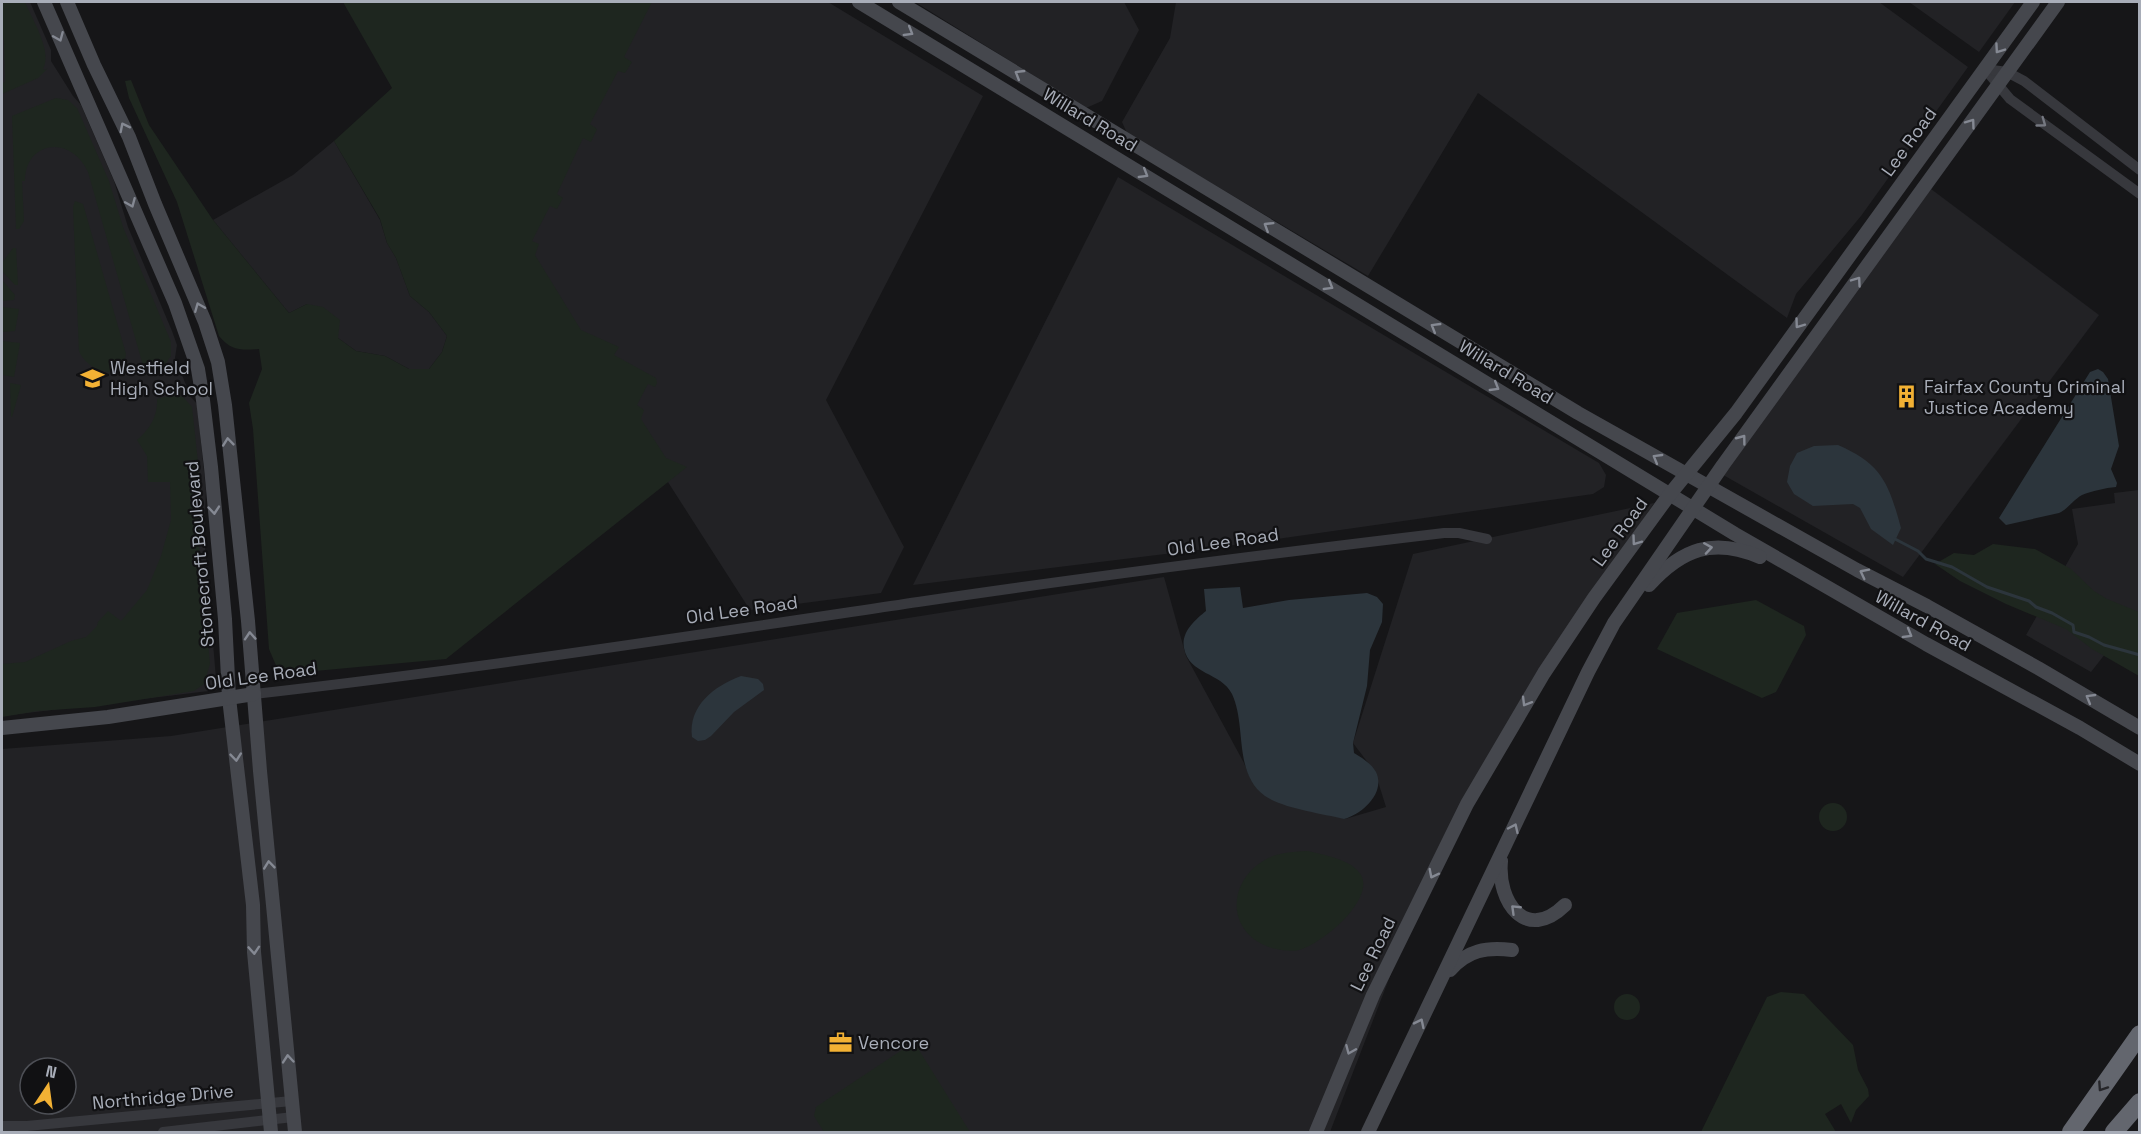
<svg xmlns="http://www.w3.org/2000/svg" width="2141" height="1134" font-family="'Space Grotesk',sans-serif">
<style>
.built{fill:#222225;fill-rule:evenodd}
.green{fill:#1e261f}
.water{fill:#2c353c}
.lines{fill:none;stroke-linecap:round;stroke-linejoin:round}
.stream{stroke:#2c353c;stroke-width:3}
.street{stroke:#37383d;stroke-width:10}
.secondary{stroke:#45474d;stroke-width:14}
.highway{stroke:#63666e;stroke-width:18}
.oneway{stroke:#858993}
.oneway2{stroke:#757881}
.oneway3{stroke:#26262a}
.labels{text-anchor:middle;stroke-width:4.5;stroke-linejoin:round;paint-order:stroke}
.street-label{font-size:18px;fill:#a8adb8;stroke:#111113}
.poi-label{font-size:18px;fill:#a8adb8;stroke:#111113;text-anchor:start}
</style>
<rect width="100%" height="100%" fill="#161618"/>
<!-- built -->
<g class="built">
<path d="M2 2H30L51 50V61L73 96 81 105 114 181 128 227 172 331 177 345 175 358 191 397 197 404 206 491 204 537 217 690 2 716Z"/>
<path d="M641 2H828L983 96 826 400 904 547 881 593 750 610 516 245Z"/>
<path d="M915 2H1124L1139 30 1102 101 1086 108Z"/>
<path d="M1176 2H1879L1968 67 1861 216 1796 294 1787 318 1478 93 1368 276 1127 133 1122 122 1170 38Z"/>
<path d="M1909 2H2015L1979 52Z"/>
<path d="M334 141 380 220 387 243 396 258 410 296 429 312 447 336 442 352 429 369H409L385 356 356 351 338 338 307 304 289 313 213 220 293 175Z"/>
<path d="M1118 177 1599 463 1606 475 1604 487 1593 494 1206 549 913 585Z"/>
<path d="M1931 189 2099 315 1903 577 1718 472Z"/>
<path d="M2139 490V644L2109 649 2091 672 2026 635 2078 544 2072 509 2115 503 2114 493Z"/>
<path d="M1654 503 1539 681 1419 901 1330 1132H2V749L171 736 1164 577 1186 656 1244 763 1251 780 1266 796 1345 819 1386 807 1375 772 1353 743 1413 554ZM30 1068H66V1104H30Z"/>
</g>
<!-- green -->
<g class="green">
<path d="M2 2H25C32 19 53 52 43 69L45 70 48 68 38 78 2 94V83L5 82 4 40H2Z"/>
<path d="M343 2H652L624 57 632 62 625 73 618 71 590 124 597 129 591 142 583 138 557 194 563 198 557 209 550 206 532 241 539 244 535 255 581 330 619 347 614 355 656 378 657 383 655 387 648 384 637 405 644 410 641 419 666 458 687 467 446 659 293 673 278 670 269 649 253 429 249 403 262 369 259 349C241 350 231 351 219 336L177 202 129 98 125 81 131 80 149 125 213 220 289 313 307 304 323 307 340 320 338 338 356 351 385 356 409 369H429L442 352 447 336 429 312 410 296 396 258 387 243 380 219 334 141 392 88Z"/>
<path d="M56 98 68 100 77 108 109 181 123 227 171 342V356L165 364 167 366 171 364 163 371 151 374 144 369 88 172C71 134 25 141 25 181H22L24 221 19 229H16L12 116Z"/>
<path d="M75 201 83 204 126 354C122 384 87 371 79 351L73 207Z"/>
<path d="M13 248H16L18 285H15L2 271V263Z"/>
<path d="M2 280 15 295 14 300 2 301Z"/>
<path d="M2 307 19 309 15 331 2 332Z"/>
<path d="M2 341 20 343 14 377 3 375Z"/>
<path d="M10 383 21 385 12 417H11Z"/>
<path d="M176 394 184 398 192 407 201 490 199 547 210 664 206 677 207 682 194 691 95 707 38 711 2 717V664L25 662 71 641 86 637 97 626 98 622 108 611 121 621 147 590 161 556 171 520 170 482H148L147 456 137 440C150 429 158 416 157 399Z"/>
<path d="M1993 544 2035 549 2071 569 2094 591 2107 599 2139 612V676L2092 649 2066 629 2006 604 1960 581 1935 564 1954 553 1974 555Z"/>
<path d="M1756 600 1804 626 1806 635 1776 692 1762 698 1657 649 1677 613Z"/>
<circle cx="1833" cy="817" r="14"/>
<path d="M1308 851C1323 855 1352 859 1361 875 1375 900 1321 945 1299 950 1291 952 1280 950 1272 948 1227 934 1226 884 1263 861 1277 852 1292 852 1308 851Z"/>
<path d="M1781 992 1804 994 1853 1045 1858 1070 1868 1089 1869 1096 1856 1110 1851 1123 1841 1104 1825 1114 1836 1132H1701L1767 997Z"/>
<circle cx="1627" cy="1007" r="13"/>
<path d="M914 1042 970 1132H824L814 1116 816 1107Z"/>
</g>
<!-- water -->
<g class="water">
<path d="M2098 369 2103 372 2108 379 2119 446 2111 469 2117 483 2116 487C2105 488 2092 491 2082 495 2073 500 2068 509 2059 513L2006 525 1999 518 2090 372Z"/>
<path d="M1838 445C1882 464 1889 484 1901 528L1893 545 1871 529 1860 508 1853 504 1813 506 1794 494 1787 482 1790 466 1797 453 1814 446Z"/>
<path d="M1240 587 1243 608 1289 600 1367 593 1377 597 1383 604 1382 622 1370 650 1367 686 1353 743 1354 753C1362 758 1371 763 1376 772 1386 793 1362 814 1344 819 1321 813 1285 809 1265 796 1233 773 1247 726 1232 694 1221 672 1189 675 1184 648 1181 632 1195 620 1206 611L1204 589Z"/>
<path d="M741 676 758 679 763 684 764 690 734 712 711 736 705 740 698 741 692 737C688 706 714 686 741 676Z"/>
</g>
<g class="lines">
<!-- stream -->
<path class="stream" d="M1895 539 1918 551 1926 559 1952 567 1987 587 2029 601 2036 607 2052 613 2073 625 2074 632 2089 637 2104 645 2140 655"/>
<!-- street -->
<g class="street">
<path d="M1985 69 2010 99 2140 194"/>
<path d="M1985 69 2007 72 2024 81 2140 170"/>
<path d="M254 694C476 669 697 635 918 602 1093 576 1268 554 1444 533H1459L1487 539"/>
<path d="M2 1126H27L292 1101"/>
<path d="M163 1132 293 1117"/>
</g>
<!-- secondary -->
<g class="secondary">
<path d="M44 2 175 303 198 369 203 400 211 467 225 619 229 698 253 905 254 952 271 1132"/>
<path d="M67 2 94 65 129 137 155 204 205 322 218 362 225 405 248 621 260 771 295 1132"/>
<path d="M859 2 1735 534 1926 644 2080 728 2140 764"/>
<path d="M899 2 1578 413 1857 570 1927 606 2038 668 2140 728"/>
<path d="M1649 585C1682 549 1713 537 1760 557"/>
<path d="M2 728 108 717 254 694"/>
<path d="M1501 861C1497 902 1526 943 1565 905"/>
<path d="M1450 970C1468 950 1486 947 1512 950"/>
<path d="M1316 1132 1373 995 1467 804 1544 673 1594 598 1670 494 1736 413 2033 2"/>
<path d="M1368 1132 1588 672 1614 623 1723 465 2058 2"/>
</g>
<!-- highway -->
<g class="highway">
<path d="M2071 1132 2140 1034"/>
<path d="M2114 1132 2140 1102"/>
</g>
</g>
<!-- one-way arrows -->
<defs><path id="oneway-chevron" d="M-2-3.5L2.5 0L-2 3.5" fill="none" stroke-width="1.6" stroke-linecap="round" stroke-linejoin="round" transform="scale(1.5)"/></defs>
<g class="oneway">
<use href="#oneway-chevron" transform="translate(909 32) rotate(31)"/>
<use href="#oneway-chevron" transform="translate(59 37) rotate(67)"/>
<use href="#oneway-chevron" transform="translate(1999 49) rotate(125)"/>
<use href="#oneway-chevron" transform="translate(1019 74) rotate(-149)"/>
<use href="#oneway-chevron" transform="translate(1971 123) rotate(-54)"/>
<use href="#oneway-chevron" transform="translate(124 127) rotate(-117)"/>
<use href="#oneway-chevron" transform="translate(1144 174) rotate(31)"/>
<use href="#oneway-chevron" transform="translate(131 203) rotate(67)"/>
<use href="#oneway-chevron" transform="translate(1268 226) rotate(-148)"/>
<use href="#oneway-chevron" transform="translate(1857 281) rotate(-55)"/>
<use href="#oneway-chevron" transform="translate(1329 286) rotate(31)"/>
<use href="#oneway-chevron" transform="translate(199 307) rotate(-112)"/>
<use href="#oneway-chevron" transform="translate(1799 324) rotate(126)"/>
<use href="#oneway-chevron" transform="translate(1435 327) rotate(-149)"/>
<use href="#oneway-chevron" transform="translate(1495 387) rotate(31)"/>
<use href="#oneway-chevron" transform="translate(1742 439) rotate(-53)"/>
<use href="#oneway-chevron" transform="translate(228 442) rotate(-96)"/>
<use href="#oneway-chevron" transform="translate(1657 458) rotate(-150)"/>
<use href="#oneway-chevron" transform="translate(214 510) rotate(85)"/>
<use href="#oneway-chevron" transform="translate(1636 541) rotate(126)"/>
<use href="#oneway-chevron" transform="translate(1708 548) rotate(-9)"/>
<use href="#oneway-chevron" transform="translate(1864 573) rotate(-153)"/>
<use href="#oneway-chevron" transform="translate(1908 634) rotate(30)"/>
<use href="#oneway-chevron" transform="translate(250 636) rotate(-94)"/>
<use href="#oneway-chevron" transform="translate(2090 698) rotate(-150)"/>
<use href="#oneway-chevron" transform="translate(1526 702) rotate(121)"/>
<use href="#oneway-chevron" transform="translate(236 757) rotate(84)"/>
<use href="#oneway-chevron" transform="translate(1514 828) rotate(-65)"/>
<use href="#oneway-chevron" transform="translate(269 865) rotate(-96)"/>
<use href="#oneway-chevron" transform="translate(1433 874) rotate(117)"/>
<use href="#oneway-chevron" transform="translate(1515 909) rotate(-136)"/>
<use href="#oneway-chevron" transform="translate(254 950) rotate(86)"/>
<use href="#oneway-chevron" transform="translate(1420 1023) rotate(-64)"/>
<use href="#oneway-chevron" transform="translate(1350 1050) rotate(113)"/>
<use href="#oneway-chevron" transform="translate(288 1059) rotate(-95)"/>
</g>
<use class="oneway2" href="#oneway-chevron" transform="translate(2042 123) rotate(36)"/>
<use class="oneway3" href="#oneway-chevron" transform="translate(2102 1087) rotate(124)"/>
<!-- icons -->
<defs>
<symbol id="school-bare" viewBox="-9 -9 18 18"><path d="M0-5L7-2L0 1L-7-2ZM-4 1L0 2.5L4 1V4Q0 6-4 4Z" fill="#f2b134" stroke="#111113" stroke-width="2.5" paint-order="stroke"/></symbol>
<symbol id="building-bare" viewBox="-9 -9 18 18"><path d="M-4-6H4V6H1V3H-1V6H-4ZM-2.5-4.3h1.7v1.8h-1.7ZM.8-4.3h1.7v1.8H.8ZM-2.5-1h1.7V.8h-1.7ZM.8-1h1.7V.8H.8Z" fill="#f2b134" stroke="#111113" stroke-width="2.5" paint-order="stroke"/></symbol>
<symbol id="office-bare" viewBox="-9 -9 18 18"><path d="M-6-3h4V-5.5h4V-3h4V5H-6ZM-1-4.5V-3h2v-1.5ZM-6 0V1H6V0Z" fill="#f2b134" stroke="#111113" stroke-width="2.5" paint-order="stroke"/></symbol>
</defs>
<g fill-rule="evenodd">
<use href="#school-bare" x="76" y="362" width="33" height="33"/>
<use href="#building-bare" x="1890" y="380" width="33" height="33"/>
<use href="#office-bare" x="824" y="1026" width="33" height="33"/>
</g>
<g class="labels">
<!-- street labels -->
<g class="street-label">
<text transform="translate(1090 120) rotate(31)" y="6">Willard Road</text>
<text transform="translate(1909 142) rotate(-54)" y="6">Lee Road</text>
<text transform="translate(1506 372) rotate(31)" y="6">Willard Road</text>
<text transform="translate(1620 532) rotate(-54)" y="6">Lee Road</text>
<text transform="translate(1223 542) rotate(-8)" y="6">Old Lee Road</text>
<text transform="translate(200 554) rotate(-95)" y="6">Stonecroft Boulevard</text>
<text transform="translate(742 610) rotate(-8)" y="6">Old Lee Road</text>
<text transform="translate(1923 621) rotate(29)" y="6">Willard Road</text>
<text transform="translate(261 676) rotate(-8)" y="6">Old Lee Road</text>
<text transform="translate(1373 954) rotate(-64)" y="6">Lee Road</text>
<text transform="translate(163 1097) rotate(-5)" y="6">Northridge Drive</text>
</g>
<!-- poi labels -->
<g class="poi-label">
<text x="110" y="374">Westfield<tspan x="110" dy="21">High School</tspan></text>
<text x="1924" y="393">Fairfax County Criminal<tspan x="1924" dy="21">Justice Academy</tspan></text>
<text x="858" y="1049">Vencore</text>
</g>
</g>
<!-- border -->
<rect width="2141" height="1134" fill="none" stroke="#a8adb8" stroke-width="6"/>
<!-- north arrow -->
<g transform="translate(48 1086) rotate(13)"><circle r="28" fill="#111113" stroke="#4d4f55" stroke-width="1.5"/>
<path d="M0-4.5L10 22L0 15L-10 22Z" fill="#f2b134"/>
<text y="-9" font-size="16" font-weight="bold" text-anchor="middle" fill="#a8adb8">N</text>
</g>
</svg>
